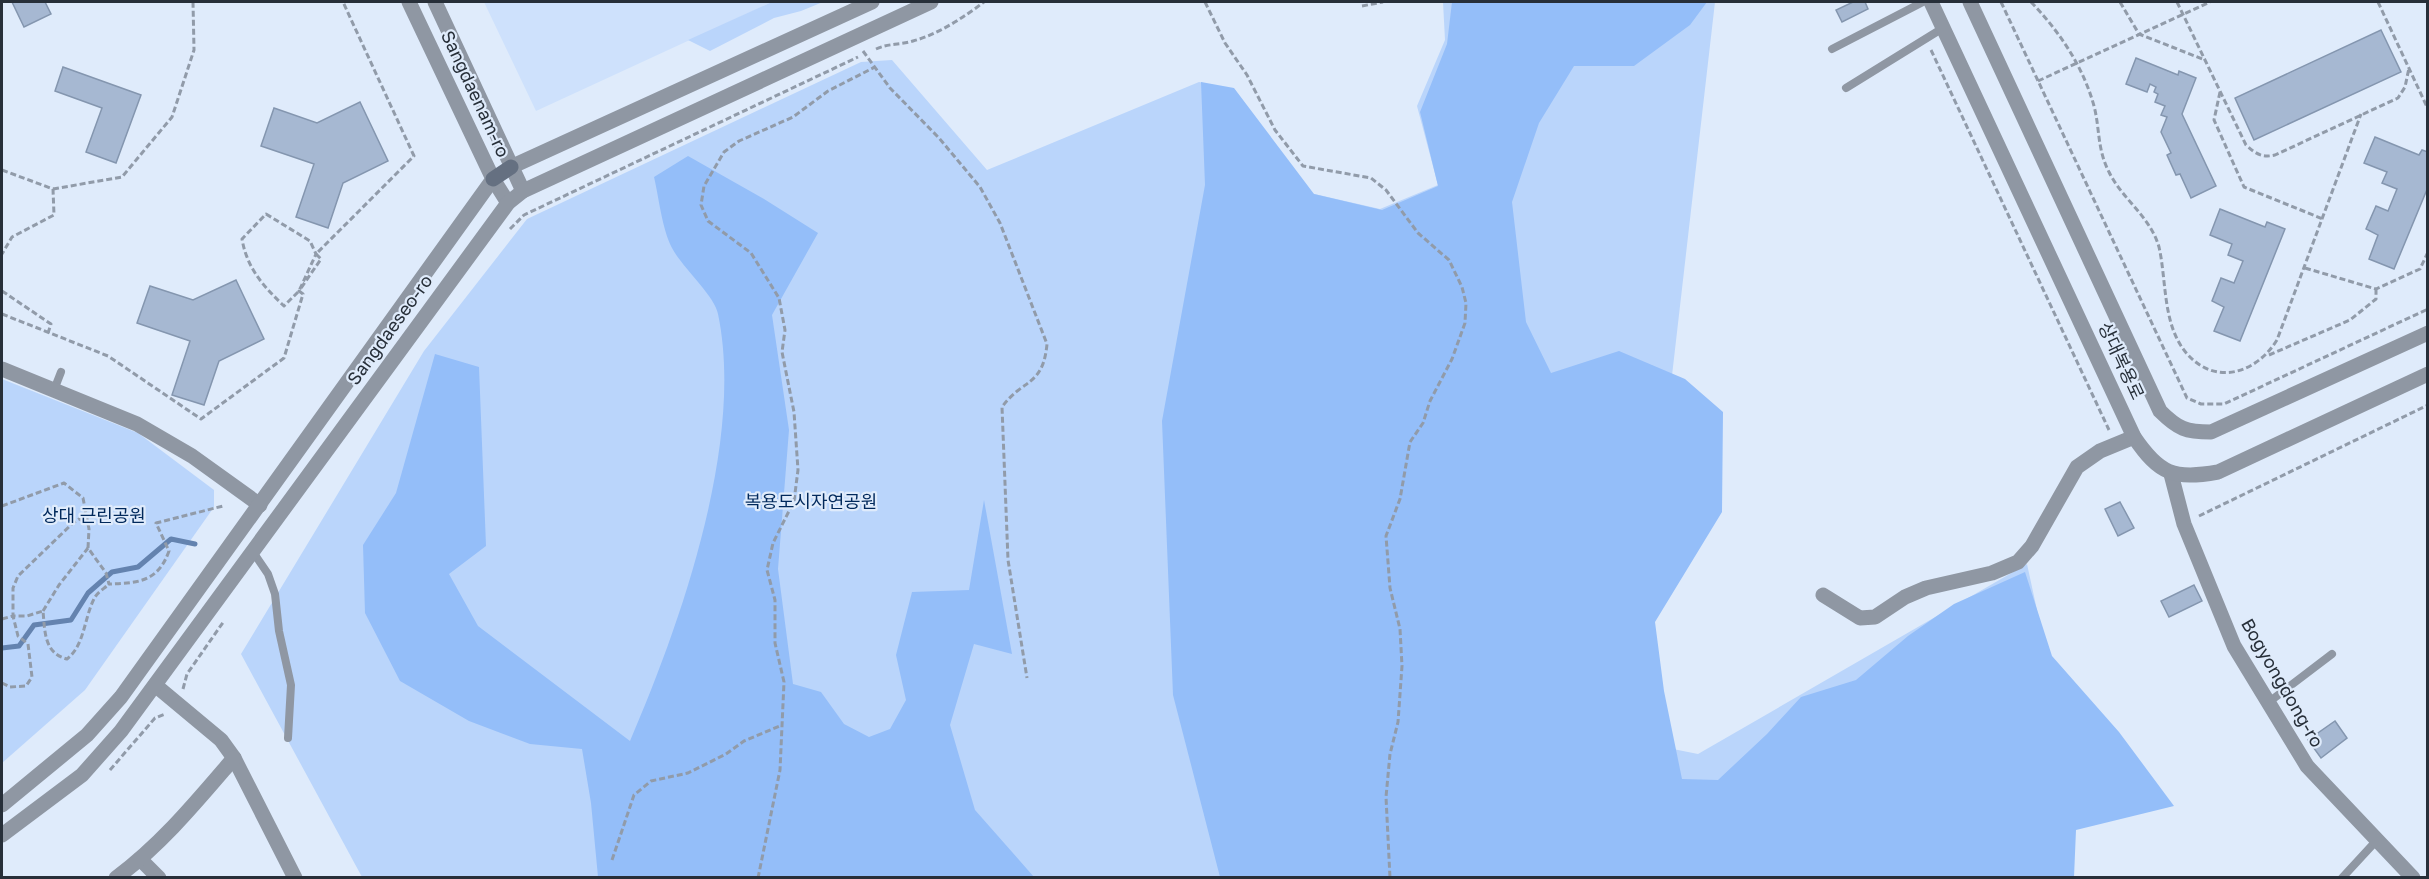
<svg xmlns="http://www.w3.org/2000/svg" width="2429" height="879" font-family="'Golos Text','Noto Sans KR',sans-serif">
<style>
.built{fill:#cee1fc}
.green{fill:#bad5fb}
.forest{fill:#94bef9}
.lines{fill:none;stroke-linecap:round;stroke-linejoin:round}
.stream{stroke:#6483af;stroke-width:5}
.building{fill:#a6b8d2;stroke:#8496af;stroke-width:1.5}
.path{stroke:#919ba9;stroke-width:3;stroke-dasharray:6 3;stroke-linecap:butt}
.service{stroke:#8f97a3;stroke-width:8}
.minor{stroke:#8f97a3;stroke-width:15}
.tertiary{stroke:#8f97a3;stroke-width:15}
.secondary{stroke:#657081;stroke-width:15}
.labels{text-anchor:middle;stroke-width:4.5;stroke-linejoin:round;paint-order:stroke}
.street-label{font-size:18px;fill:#272f39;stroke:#dfebfb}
.park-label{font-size:18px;fill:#01295c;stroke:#dfebfb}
</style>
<rect width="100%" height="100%" fill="#dfebfb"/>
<!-- built -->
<path class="built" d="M484 2H772L536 111Z"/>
<!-- green -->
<g class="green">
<path d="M772 2H823L801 11 774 18 710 51 688 40Z"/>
<path d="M1443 2H1715L1667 419 1619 640 1673 749 1698 754 2027 564 2071 767 2032 877H362L241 654 424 351 527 219 861 62 892 60 987 170 1199 82 1235 90 1310 193 1380 209 1438 185 1417 106 1445 40Z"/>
<path d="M2 379 138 433 214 490V507L85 690 2 763Z"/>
</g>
<!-- forest -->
<g class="forest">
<path d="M1452 2H1707L1690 25 1634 66H1574L1539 123 1512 202 1526 322 1551 373 1619 351 1685 379 1723 412 1722 512 1655 622 1664 691 1682 779 1718 780 1767 734 1801 697 1856 680 1908 636 1954 604 2025 572 2052 656 2119 732 2174 806 2076 830 2074 877H1220L1173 695 1162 421 1205 185 1201 82 1234 88 1314 194 1382 210 1438 186 1420 112 1447 44Z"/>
<path d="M688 156 764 199 818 233 772 315 789 430 778 569 793 684 821 692 844 724 869 737 890 729 906 700 896 655 912 592 969 590 984 500 1012 654 974 644 950 725 975 810 1034 877H598L591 803 582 749 530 744 469 721 400 681 365 613 363 545 396 493 435 354 479 367 486 546 449 574 478 626 630 741C680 625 745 442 718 314 715 296 681 266 672 248 662 229 659 198 654 177Z"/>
</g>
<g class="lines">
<!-- stream -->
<path class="stream" d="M2 648 19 646 34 625 71 620 88 593 112 572 138 567 171 539 195 544"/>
</g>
<!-- building -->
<g class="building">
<path d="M12 2H45L51 14 24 27Z"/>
<path d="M1853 2H1865L1868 9 1842 22 1836 10Z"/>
<path d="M2381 30 2401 72 2254 140 2235 98Z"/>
<path d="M2136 58 2178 75 2179 71 2196 78 2182 114 2216 186 2191 198 2180 174 2176 175 2167 155 2171 153 2161 132 2167 117 2161 115 2165 106 2155 102 2158 94 2154 92 2156 87 2150 84 2147 92 2126 84Z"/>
<path d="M63 67 141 95 116 163 86 152 102 108 55 91Z"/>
<path d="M360 102 388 161 343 183 328 228 296 217 314 164 261 146 274 108 317 123Z"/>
<path d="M2375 137 2419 155 2422 150 2428 152V187L2394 269 2369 259 2378 235 2366 229 2376 206 2388 211 2397 189 2382 183 2387 172 2364 163Z"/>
<path d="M2220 209 2265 227 2267 222 2285 229 2240 341 2214 331 2224 307 2212 301 2221 278 2234 283 2243 261 2228 255 2232 244 2210 235Z"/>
<path d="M236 280 264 339 219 361 204 405 172 395 190 341 137 323 150 286 193 300Z"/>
<path d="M2120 502 2134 528 2118 536 2105 509Z"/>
<path d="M2194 585 2202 601 2169 617 2161 601Z"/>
<path d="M2335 721 2347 738 2321 758 2308 740Z"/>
</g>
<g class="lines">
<!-- path -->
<g class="path">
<path d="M1205 2 1225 43 1247 75 1275 130 1303 166 1371 178 1386 190 1418 233 1449 260 1462 287 1466 303 1465 323 1452 359 1430 401 1423 423 1410 442 1400 499 1386 536 1390 588 1400 629 1402 666 1398 722 1390 754 1386 797 1390 878"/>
<path d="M2001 2 2187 398 2201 404H2224L2428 309"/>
<path d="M2031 2C2059 31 2083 66 2094 106 2100 129 2097 149 2109 172 2122 199 2150 216 2159 247 2167 282 2162 328 2189 356 2218 386 2257 372 2277 340L2361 114"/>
<path d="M2120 2 2139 34 2205 60"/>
<path d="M2177 2 2246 145C2256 154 2262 158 2275 155L2398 98 2405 87 2409 68"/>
<path d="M2378 2 2428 109"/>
<path d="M1362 6 1383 2"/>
<path d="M876 49C889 43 901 45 913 41 939 34 964 17 984 2"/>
<path d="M1931 50 2109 430"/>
<path d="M863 51 890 88 939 138 980 187 1000 223 1047 344C1043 387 1023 378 1002 407L1008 560 1027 678"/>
<path d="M2038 81 2210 2"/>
<path d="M2220 92 2214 120 2244 187 2323 219"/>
<path d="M2 170 53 189 54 215 12 237 2 254"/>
<path d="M53 189 122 177 172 117 194 50 193 2"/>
<path d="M266 214 310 241 316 254 299 291 284 306C263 286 247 268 242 239Z"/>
<path d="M510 229 524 215 858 57"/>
<path d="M2305 268 2376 289 2420 269 2428 252"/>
<path d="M2 291 51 324 48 333"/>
<path d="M2 314 108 356 201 419 284 358 303 294 299 291 321 259 316 254 414 156 343 2"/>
<path d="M2269 355 2350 320 2376 299V289"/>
<path d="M2 506 64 483 83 498 89 529 88 548 106 573 109 584C138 583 158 582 169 551L156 523 223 506"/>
<path d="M2199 516 2428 405"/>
<path d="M43 611 59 585 88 548"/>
<path d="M2 619 13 616V588L18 576 73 523 79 519 87 522"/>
<path d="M2 683 10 687 26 686 32 677 28 644 18 636 13 616H27L43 611C45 632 44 653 67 659 85 645 84 617 95 597 98 592 105 588 109 584"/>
<path d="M183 689 187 674 224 621"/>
<path d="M110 770 155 718 165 714"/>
<path d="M612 860 634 795 651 781 688 773 726 754 744 741 782 725"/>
<path d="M758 878 780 770 784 682 775 643V600L767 570 773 543 794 501 798 470 794 412 782 352 785 330 779 298 751 253 708 221 701 205 704 186 724 152 739 141 793 117 828 91 875 67"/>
</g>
<!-- service -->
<g class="service">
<path d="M1832 49 1923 2"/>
<path d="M1846 88 1943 28"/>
<path d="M54 390 61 372"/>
<path d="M253 552 268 574 275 594 279 631 291 685 288 738"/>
<path d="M2269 702 2332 654"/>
<path d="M2342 878 2377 840"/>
</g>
<!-- minor -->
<g class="minor">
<path d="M2 369 137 424 192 456 260 505"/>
<path d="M2171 474 2184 524 2234 646 2307 766 2413 878"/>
<path d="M1823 595 1860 618 1875 617 1905 597 1926 588 1992 573 2018 562 2032 546 2077 467 2100 451 2134 437"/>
<path d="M155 685 221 740 234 758 295 878"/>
<path d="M140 859 159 878"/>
<path d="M116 878C162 844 197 801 234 758"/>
</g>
<!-- tertiary -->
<g class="tertiary">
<path d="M409 2 493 179 508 203"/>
<path d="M435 2 523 191"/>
<path d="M1931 2 2134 437C2159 474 2174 480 2218 472L2428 374"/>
<path d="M1970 2 2160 411C2178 429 2186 432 2211 432L2428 333"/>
<path d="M511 167 872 2"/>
<path d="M2 805 87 735 121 697 493 179"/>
<path d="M2 835 82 775 121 731 508 203 523 191 931 2"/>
</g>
<!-- secondary -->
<path class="secondary" d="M493 179 511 167"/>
</g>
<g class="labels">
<!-- street labels -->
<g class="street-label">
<text transform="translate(475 94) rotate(65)" y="6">Sangdaenam-ro</text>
<text transform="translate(390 330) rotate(-54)" y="6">Sangdaeseo-ro</text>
<text transform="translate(2121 361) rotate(65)" y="6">상대복용로</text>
<text transform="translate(2282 683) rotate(60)" y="6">Bogyongdong-ro</text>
</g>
<!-- park labels -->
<g class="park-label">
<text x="811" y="508">복용도시자연공원</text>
<text x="94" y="522">상대 근린공원</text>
</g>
</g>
<!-- border -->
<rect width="2429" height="879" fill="none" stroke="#272f39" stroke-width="6"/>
</svg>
